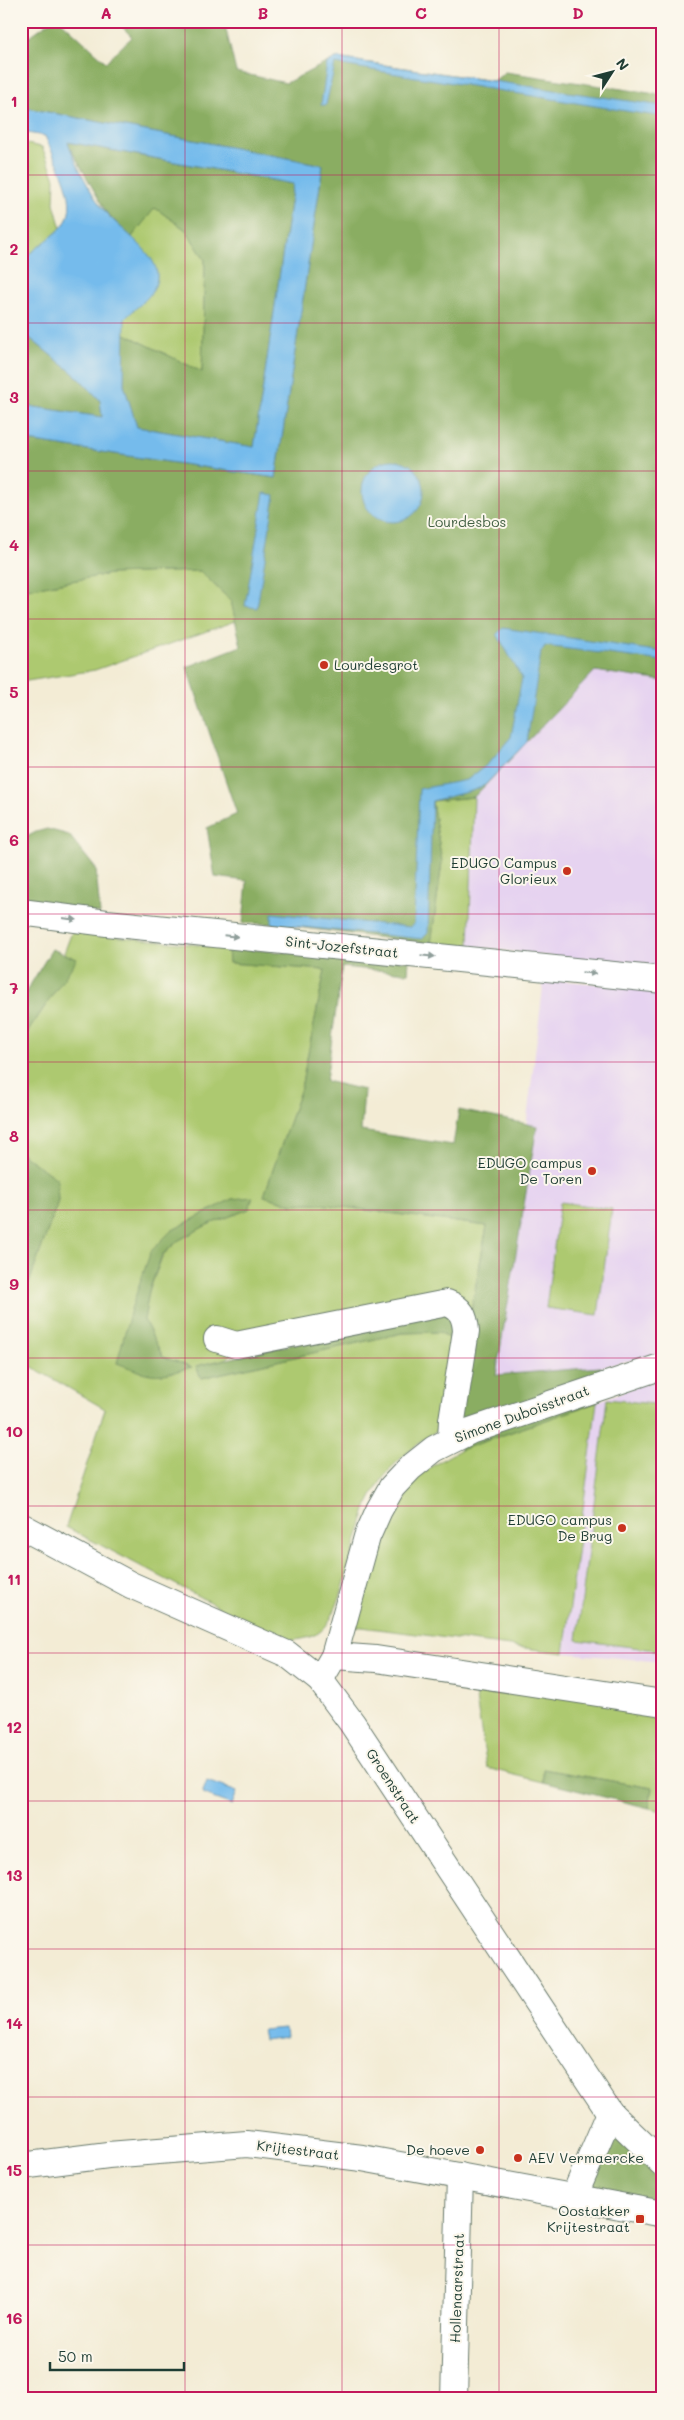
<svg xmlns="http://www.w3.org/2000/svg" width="684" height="2420" font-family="Mali,sans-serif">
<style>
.built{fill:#e6d3f0}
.green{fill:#adc970;stroke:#668352;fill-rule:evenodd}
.forest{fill:#8aad62;stroke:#54754b}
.water{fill:#74bbec;stroke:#4a7c90;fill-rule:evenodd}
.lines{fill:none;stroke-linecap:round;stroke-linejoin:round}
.minor-casing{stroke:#697a6c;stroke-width:28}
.minor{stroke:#fff;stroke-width:26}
.oneway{fill:#8f9e9a}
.grid{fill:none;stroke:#c2185b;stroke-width:1;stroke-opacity:0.55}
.poi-dot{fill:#c8321e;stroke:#fbf7ec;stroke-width:2}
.labels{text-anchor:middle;stroke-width:4;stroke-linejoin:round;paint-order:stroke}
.park-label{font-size:14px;fill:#426043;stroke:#fbf7ec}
.poi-label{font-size:14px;fill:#1f3d34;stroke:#fbf7ec;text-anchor:end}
.street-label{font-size:14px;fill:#1f3d34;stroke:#fbf7ec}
.neatline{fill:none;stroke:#c2185b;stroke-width:2}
.grid-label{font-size:16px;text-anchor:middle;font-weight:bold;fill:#c2185b}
</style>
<rect width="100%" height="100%" fill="#fbf7ec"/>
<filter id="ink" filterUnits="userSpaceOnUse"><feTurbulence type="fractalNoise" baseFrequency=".02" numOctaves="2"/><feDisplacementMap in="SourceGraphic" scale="10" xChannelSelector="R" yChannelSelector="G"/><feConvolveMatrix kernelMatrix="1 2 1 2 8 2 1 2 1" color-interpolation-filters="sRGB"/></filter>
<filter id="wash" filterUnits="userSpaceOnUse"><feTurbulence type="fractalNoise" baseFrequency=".0096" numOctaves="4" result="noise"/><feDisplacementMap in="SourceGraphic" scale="20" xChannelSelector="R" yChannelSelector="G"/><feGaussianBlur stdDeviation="1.12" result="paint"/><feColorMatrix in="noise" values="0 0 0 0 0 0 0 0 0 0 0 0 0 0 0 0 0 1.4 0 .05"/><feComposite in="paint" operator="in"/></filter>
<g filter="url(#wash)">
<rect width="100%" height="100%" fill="#f3ecd5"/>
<!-- built -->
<g class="built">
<path d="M595 671 663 681V971L469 946 474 797Z"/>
<path d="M544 979 663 990V1353L601 1367 496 1375Z"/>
<path d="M663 1379V1662L564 1653 597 1402 637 1386Z"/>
</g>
<!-- green -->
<g class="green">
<path d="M21 143 42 147 55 178 54 203 61 229 21 262Z"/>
<path d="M154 207 186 230 205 260 202 372 123 333 125 318 153 291 157 276 139 244 131 238Z"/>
<path d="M200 571 231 601 236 621 95 670 21 682V590L110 574Z"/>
<path d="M474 797 469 946 431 944 442 862 432 801Z"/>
<path d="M72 932 228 948 229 963 325 970 301 1088 264 1196 292 1204 313 1203 487 1226 471 1311 259 1336 225 1359 196 1366 201 1378 402 1333 439 1332 452 1339 445 1424C415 1447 390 1461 372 1496 356 1526 343 1615 321 1631 311 1639 297 1640 284 1641L66 1527 105 1409 22 1361 21 1350 26 1338 21 1336V1306L58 1201 56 1179 21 1153V1042L76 959 64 953ZM232 1199 249 1209 207 1225 179 1240 163 1255 149 1291 144 1320 163 1357 191 1367 117 1363 171 1231Z"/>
<path d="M560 1202 612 1209 598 1315 546 1308Z"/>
<path d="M607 1399 663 1405V1651L577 1640Z"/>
<path d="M597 1402 564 1653 354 1626C367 1582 376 1532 401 1493 411 1478 444 1458 460 1450Z"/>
<path d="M473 1680 663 1710V1811L649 1808 652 1788 543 1769V1782L487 1768Z"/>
</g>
<!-- forest -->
<g class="forest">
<path d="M51 21H61L106 62 132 37 117 21H224L236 72 286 83 336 58 494 81 505 72 663 95V681L595 671 474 797 432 801 442 862 431 944 272 924 243 923 247 881 215 877 207 828 237 814 187 667 241 646 231 601 200 571 110 574 22 590 21 592V440L276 478 323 165 21 107V42Z"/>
<path d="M67 142 293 184 254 447 137 427 124 385 123 333 202 372 205 260 186 230 155 208 131 238 106 212Z"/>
<path d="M21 331 78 377 100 400 102 417 21 405Z"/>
<path d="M47 829 69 835 96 869 100 914 21 900V840L36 832Z"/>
<path d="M228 948 409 961 408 973 342 967 326 1081 364 1090 361 1131 453 1145 459 1110 537 1126 496 1375 601 1367 597 1402 460 1450 452 1339 439 1332 402 1333 201 1378 196 1366 438 1312 471 1311 487 1226 313 1203 292 1204 264 1196 301 1088 325 970 229 963Z"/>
<path d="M52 949 77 959 21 1042V1000Z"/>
<path d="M21 1153 57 1179 58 1201 21 1306Z"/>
<path d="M253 1197 249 1209 207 1225 179 1240 162 1255 149 1291 144 1320 163 1357 192 1367C154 1378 154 1377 117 1363L131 1309 151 1251 171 1231 232 1199Z"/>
<path d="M543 1769 652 1788 649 1808 543 1782Z"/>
<path d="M618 2139 625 2141 663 2175V2208L586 2192 612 2141Z"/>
</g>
<!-- water -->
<g class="water">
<path d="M336 58 663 106V117L335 64 326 105H321L327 63Z"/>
<path d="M21 107 323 165 276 478 21 440V405L102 417 100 400 78 377 21 331V262C33 249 48 241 60 229 85 206 55 161 45 136L21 132ZM68 142 293 184 254 447 137 427 124 385 125 319C137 305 155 297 157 278 160 255 120 229 106 213 92 196 75 163 68 142Z"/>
<circle cx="393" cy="491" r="31"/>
<path d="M264 493 275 495 257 608 245 606Z"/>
<path d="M503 628 663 652V661L545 646 541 652 527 742 485 785 475 790 432 801 428 933 422 939 272 924V913L410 927 414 924 419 789 467 780 488 764 511 737 522 678 497 634Z"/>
<path d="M207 1781 237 1792 232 1805 202 1794Z"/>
<path d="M285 2028 286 2037 264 2040 262 2030Z"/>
</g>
</g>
<g filter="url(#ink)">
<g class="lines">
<defs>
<g id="minor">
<path d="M21 912 107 923 663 980"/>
<path d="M217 1339 236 1345 447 1303C461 1308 465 1316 466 1331L452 1420 451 1439"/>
<path d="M21 1526 131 1585 287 1654 320 1680 352 1723 610 2113 663 2164"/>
<path d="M334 1656 376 1659 663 1703"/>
<path d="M320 1680 334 1656 367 1537 379 1510 392 1487 410 1468 434 1449 470 1431 663 1366"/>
<path d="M21 2166 108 2155 247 2144 362 2158 663 2214"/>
<path d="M573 2199 610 2113"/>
<path d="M454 2399 460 2176"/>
</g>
</defs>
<!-- minor casing -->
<use href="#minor" class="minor-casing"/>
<!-- minor -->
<use href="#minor" class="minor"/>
</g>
<!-- one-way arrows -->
<defs><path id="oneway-solid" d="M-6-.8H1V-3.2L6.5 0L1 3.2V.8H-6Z" transform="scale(1.25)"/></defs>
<g class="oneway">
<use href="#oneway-solid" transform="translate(70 919) rotate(7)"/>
<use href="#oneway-solid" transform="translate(231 936) rotate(6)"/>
<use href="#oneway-solid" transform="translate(428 956) rotate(6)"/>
<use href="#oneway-solid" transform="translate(589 973) rotate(6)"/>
</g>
</g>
<!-- grid -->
<path class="grid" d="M185 21V2399M342 21V2399M499 21V2399M21 175H663M21 323H663M21 471H663M21 619H663M21 767H663M21 914H663M21 1062H663M21 1210H663M21 1358H663M21 1506H663M21 1653H663M21 1801H663M21 1949H663M21 2097H663M21 2245H663"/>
<!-- markers -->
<g class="poi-dot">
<circle cx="324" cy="665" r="5"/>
<circle cx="567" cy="871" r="5"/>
<circle cx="592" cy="1171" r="5"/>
<circle cx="622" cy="1528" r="5"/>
<circle cx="480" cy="2150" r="5"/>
<circle cx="518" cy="2158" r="5"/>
<rect x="635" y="2214" width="10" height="10" rx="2.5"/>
</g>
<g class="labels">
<!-- park labels -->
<g class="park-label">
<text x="467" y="527">Lourdesbos</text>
</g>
<!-- poi labels -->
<g class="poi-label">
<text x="334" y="670" text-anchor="start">Lourdesgrot</text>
<text x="557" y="868">EDUGO Campus<tspan x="557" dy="16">Glorieux</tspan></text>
<text x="582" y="1168">EDUGO campus<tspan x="582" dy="16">De Toren</tspan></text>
<text x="612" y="1525">EDUGO campus<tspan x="612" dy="16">De Brug</tspan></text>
<text x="470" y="2155">De hoeve</text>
<text x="528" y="2163" text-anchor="start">AEV Vermaercke</text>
<text x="630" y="2216">Oostakker<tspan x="630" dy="16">Krijtestraat</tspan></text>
</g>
<!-- street labels -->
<g class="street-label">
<text transform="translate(342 947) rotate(6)" y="5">Sint-Jozefstraat</text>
<text transform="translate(522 1414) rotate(-20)" y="5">Simone Duboisstraat</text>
<text transform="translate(393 1786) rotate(57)" y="5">Groenstraat</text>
<text transform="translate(298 2150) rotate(7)" y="5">Krijtestraat</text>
<text transform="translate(457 2288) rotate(-88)" y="5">Hollenaarstraat</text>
</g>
</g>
<!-- margin -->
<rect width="684" height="2420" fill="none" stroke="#fbf7ec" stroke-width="55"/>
<!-- north arrow -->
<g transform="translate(612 72) rotate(54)" stroke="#fbf7ec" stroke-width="4" paint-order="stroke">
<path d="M0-4L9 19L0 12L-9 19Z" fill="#1f3d34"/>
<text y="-8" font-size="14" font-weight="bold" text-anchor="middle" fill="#1f3d34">N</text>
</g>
<!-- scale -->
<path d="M50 2362v8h134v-8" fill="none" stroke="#1f3d34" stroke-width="2.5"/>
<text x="58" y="2362" font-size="15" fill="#1f3d34" stroke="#fbf7ec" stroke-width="4" paint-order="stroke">50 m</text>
<rect x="28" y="28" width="628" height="2364" class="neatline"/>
<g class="grid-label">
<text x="106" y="19">A</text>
<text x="263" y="19">B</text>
<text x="421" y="19">C</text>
<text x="578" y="19">D</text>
<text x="14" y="107">1</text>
<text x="14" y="255">2</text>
<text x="14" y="403">3</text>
<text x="14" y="551">4</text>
<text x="14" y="698">5</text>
<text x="14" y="846">6</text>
<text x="14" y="994">7</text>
<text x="14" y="1142">8</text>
<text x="14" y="1290">9</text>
<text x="14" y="1437">10</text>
<text x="14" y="1585">11</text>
<text x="14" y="1733">12</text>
<text x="14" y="1881">13</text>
<text x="14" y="2029">14</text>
<text x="14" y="2176">15</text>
<text x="14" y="2324">16</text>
</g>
</svg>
